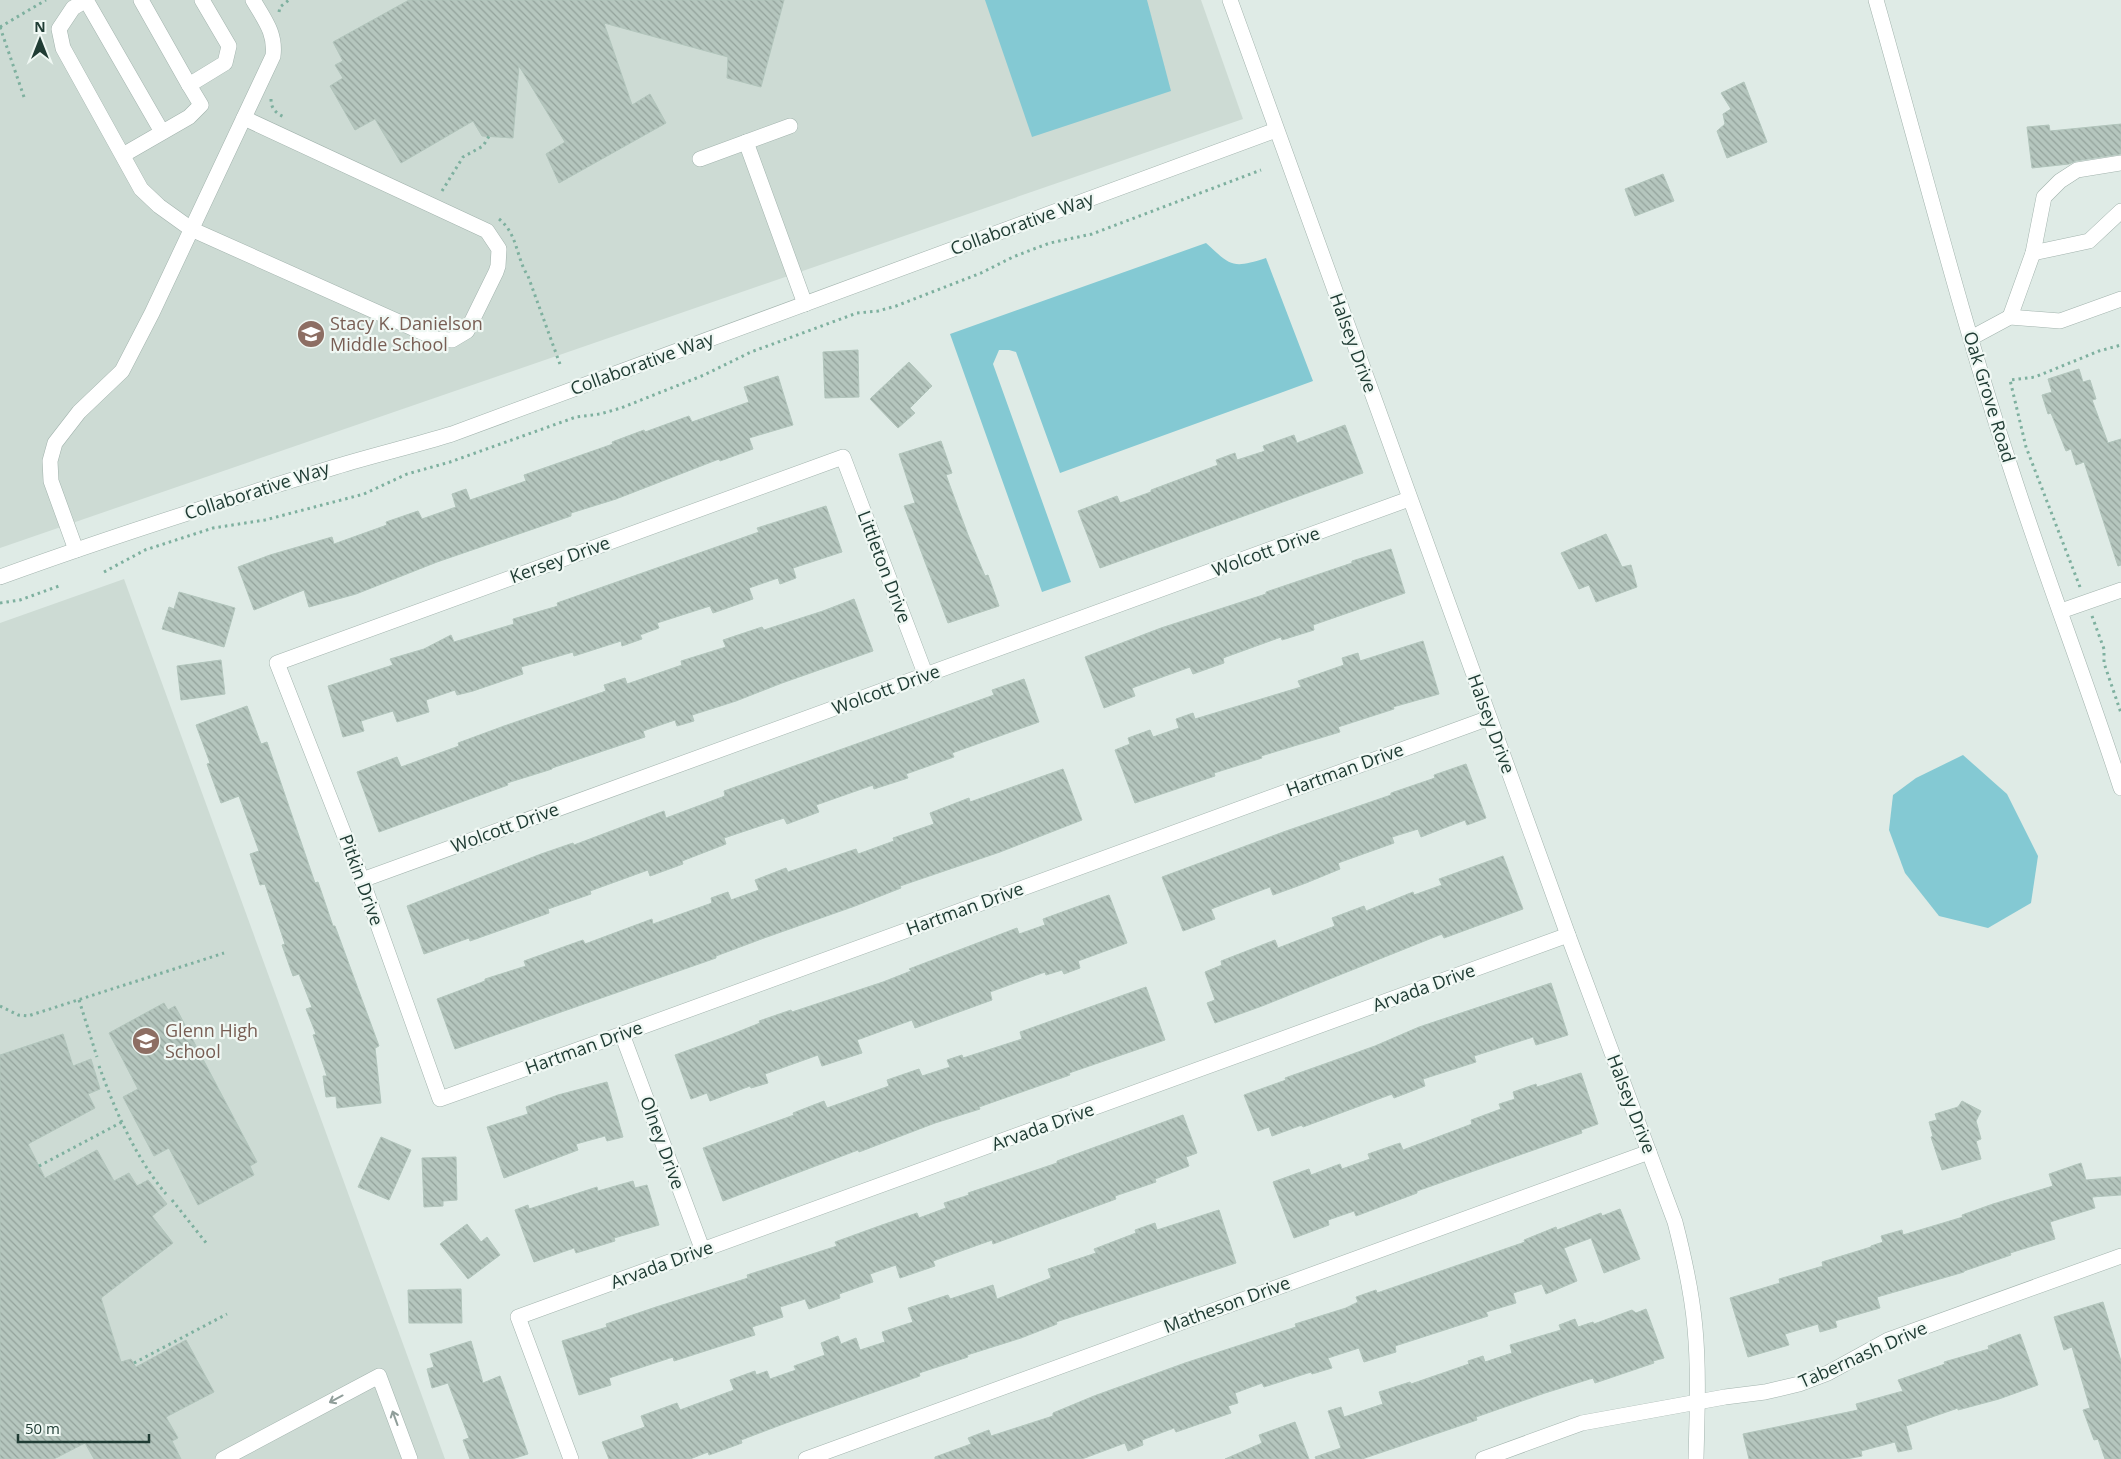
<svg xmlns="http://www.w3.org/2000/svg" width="2121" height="1459" font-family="'Open Sans',sans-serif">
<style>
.built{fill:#cddbd4}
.water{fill:#84c9d3}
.building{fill:url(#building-back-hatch);stroke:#b2c5bc}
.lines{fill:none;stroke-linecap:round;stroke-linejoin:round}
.minor-casing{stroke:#a2b3ad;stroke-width:16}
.path{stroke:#7eb09f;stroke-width:3;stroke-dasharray:2.5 4;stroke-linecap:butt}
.minor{stroke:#fff;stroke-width:15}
.oneway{stroke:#909e9a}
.labels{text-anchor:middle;stroke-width:4.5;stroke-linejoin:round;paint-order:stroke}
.street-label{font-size:18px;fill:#203c34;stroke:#f0f8f4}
.education-label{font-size:18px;fill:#785e54;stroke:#f0f8f4;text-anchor:start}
</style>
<defs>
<pattern id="building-back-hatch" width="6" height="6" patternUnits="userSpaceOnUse" patternTransform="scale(1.25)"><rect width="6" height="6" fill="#b5c6be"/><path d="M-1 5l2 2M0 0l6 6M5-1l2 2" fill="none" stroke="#93a29b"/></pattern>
</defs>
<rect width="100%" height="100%" fill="#dfebe6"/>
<!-- built -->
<g class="built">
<path d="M0 0H1201L1243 119 0 548Z"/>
<path d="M124 579 445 1459H0V623Z"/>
</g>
<!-- water -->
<g class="water">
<path d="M985 0H1147L1171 91 1032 137Z"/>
<path d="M1206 243C1231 266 1232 269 1266 258L1313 381 1060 473 1016 352 1009 350H999L993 364 1071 582 1042 592 950 334Z"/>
<path d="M1963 755 2007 794 2038 856 2031 903 1988 928 1939 916 1905 873 1889 830 1893 795 1916 778Z"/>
</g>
<!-- building -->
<g class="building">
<path d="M409 0H784L761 87 727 78 728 57 604 23 632 105 650 94 666 123 559 183 546 154 565 142 519 66 513 138 482 136 473 121 401 163 375 119 355 130 330 86 343 78 335 65 343 61 333 42Z"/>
<path d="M1744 82 1767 142 1727 158 1717 131 1725 124 1723 114 1731 109 1721 93Z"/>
<path d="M2121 124V154L2076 161 2069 164 2032 168 2027 127 2049 125 2050 131Z"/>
<path d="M1663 174 1674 201 1635 216 1625 189Z"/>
<path d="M858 350 859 397 825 398 823 352Z"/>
<path d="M909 362 932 386 910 408 915 413 898 428 870 399Z"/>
<path d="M2079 369 2083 382 2090 380 2096 399 2092 400 2108 443 2121 439V565L2118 566 2084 462 2076 465 2071 449 2066 451 2051 413 2048 414 2042 395 2052 392 2048 379Z"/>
<path d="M778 376 793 425 749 438 753 449 720 461 719 459 616 499 571 513V516L437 562 356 594 309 607 304 590 254 610 238 567 270 555 332 537 334 544 387 525 386 522 418 511 422 519 456 507 452 494 466 489 470 500 526 481 524 475 613 444 612 442 644 430 645 432 689 416 692 422 749 402 744 387Z"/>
<path d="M1345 425 1363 473 1100 568 1078 511 1117 496 1120 503 1151 492V490L1218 465 1216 460 1235 453 1237 460 1265 451 1263 446 1294 435 1297 443Z"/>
<path d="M941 441 952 473 946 475 968 535 985 576 988 575 999 606 948 623 904 506 915 503 899 454Z"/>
<path d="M826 506 842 552 793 568 796 578 780 584 778 578 749 588 753 599 713 613 710 606 657 623 659 628 640 635 642 639 622 646 621 641 574 656 573 652 521 667 523 674 473 691 457 695 455 690 426 700 429 712 397 722 393 711 361 721 364 731 343 737 328 686 393 665 390 659 424 649 451 635 454 642 514 624 513 619 558 606 557 603 759 532 757 528Z"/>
<path d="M1606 534 1622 567 1631 565 1637 587 1596 602 1589 585 1579 589 1561 553Z"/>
<path d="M1391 549 1405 593 1313 625 1314 630 1282 640 1281 637 1223 658 1224 663 1193 674 1190 667 1132 688 1135 696 1104 708 1085 657 1161 628 1266 594V592L1352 563V561Z"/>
<path d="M179 592 235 608 224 647 162 629 169 607 174 609Z"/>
<path d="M854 599 873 651 782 683 736 701 692 715 694 721 677 726 675 720 643 731 645 737 552 768V769L507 783 508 785 379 832 357 772 397 757 401 767 459 746 458 743 504 726 606 691 604 685 625 678 627 684 682 665 681 661 726 647 723 640 762 627 764 630 823 611Z"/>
<path d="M1423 641 1439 694 1393 707 1394 709 1338 727 1340 732 1261 756 1262 758 1214 773 1215 776 1135 803 1115 750 1130 744 1128 738 1150 730 1153 737 1179 728 1176 719 1193 713 1195 719 1301 687 1298 681 1344 665 1342 658 1358 653 1360 661Z"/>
<path d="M221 660 225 694 181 700 177 666Z"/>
<path d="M1024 679 1039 722 952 753 954 757 906 774 908 778 874 789 873 785 816 805 819 812 787 824 784 818 724 838 726 844 682 861 683 864 650 876 648 870 590 891 591 894 548 909 549 913 470 941 469 938 424 954 407 906 541 854 573 843 574 845 664 811 666 818 725 796 724 791 994 695 992 690Z"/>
<path d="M247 706 261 744 267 742 315 883 318 882 333 926H335L379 1046 375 1048 381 1103 337 1108 336 1096 326 1097 323 1076H327L313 1035 316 1034 306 1009 312 1007 299 974 293 976 282 945 285 944 265 884 260 885 250 854 259 851 239 796 221 803 207 764 210 763 196 725Z"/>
<path d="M1466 764 1486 818 1467 825 1465 820 1421 837 1418 829 1392 837 1394 843 1338 863 1340 869 1306 883 1273 895 1270 887 1211 909 1215 919 1183 931 1162 877 1286 831 1391 795V793L1435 778 1434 775Z"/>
<path d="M1063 769 1082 820 1000 852 900 886 901 888 855 906 764 938 716 956V958L455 1049 437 999 485 981V979L526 966 524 961 583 940 585 944 652 919 653 924 712 903 711 898 728 892 731 900 759 890 755 880 786 868 788 872 856 849 858 854 894 841 893 838 934 824 930 813 969 798 970 802Z"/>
<path d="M1503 856 1523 909 1444 938 1442 934 1262 1006 1215 1023 1207 1003 1215 1000 1205 972 1222 965 1221 961 1275 940 1278 948 1335 926 1332 918 1364 906 1366 911 1413 892 1414 895 1442 885 1439 879Z"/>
<path d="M1109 895 1127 943 1078 961 1080 968 1064 974 1062 970 1046 975 1045 972 990 992 992 1000 915 1028 912 1020 857 1040 862 1053 822 1066 818 1055 765 1074 768 1083 751 1088 750 1086 710 1101 707 1093 691 1099 675 1055 730 1035 760 1023 759 1021 791 1010 792 1012 883 982 911 971 909 969 1017 928 1019 934 1045 925 1043 919Z"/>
<path d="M1551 983 1568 1035 1536 1045 1533 1037 1474 1056 1476 1062 1423 1079 1425 1086 1394 1098 1392 1094 1303 1127 1302 1125 1272 1136 1269 1127 1258 1131 1244 1095 1286 1080 1285 1078 1375 1046 1419 1027Z"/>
<path d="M1146 987 1165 1040 1069 1073 1070 1075 979 1107 980 1109 935 1123 859 1152 858 1150 723 1201 703 1148 794 1115 793 1113 824 1101 827 1108 889 1086 887 1080 919 1069 922 1076 950 1067 947 1060 962 1055 963 1058 1022 1039 1020 1032Z"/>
<path d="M164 1003 168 1010 175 1006 257 1162 250 1166 254 1175 198 1205 169 1148 154 1156 123 1097 138 1089 109 1033Z"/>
<path d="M63 1034 73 1066 91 1059 100 1089 88 1094 95 1108 28 1144 45 1178 97 1150 114 1181 129 1173 137 1186 148 1180 167 1204 152 1216 173 1243 101 1298 121 1362 131 1359 136 1367 186 1340 214 1392 166 1417 178 1438 172 1441 181 1459H94L85 1443 54 1459H0V1055Z"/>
<path d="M1581 1073 1598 1124 1581 1130 1582 1133 1417 1191V1193L1356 1216 1354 1211 1328 1220 1329 1225 1294 1238 1273 1182 1309 1169 1311 1175 1340 1164 1342 1169 1370 1159 1368 1154 1400 1143 1403 1150 1472 1124 1471 1120 1501 1109 1499 1104 1515 1099 1513 1092 1536 1084 1537 1087Z"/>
<path d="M607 1082 623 1137 607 1141 605 1136 576 1144 578 1150 504 1178 487 1127 528 1114 526 1107 558 1095Z"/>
<path d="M1962 1101 1981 1111 1976 1121 1981 1139 1976 1141 1981 1159 1942 1170 1931 1137 1933 1136 1929 1122 1937 1120 1935 1114 1958 1107Z"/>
<path d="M1183 1115 1197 1153 1186 1157 1189 1166 1155 1179 1156 1182 1115 1196 1116 1199 993 1244 992 1240 933 1261 935 1266 900 1278 896 1265 870 1274 873 1282 839 1294 840 1298 809 1309 805 1299 780 1307 783 1317 752 1327 755 1335 674 1361 673 1357 609 1378 611 1385 579 1395 562 1341 607 1327 606 1324 656 1307 748 1278 747 1275 837 1246 835 1242 882 1225 917 1213 919 1218 946 1208 944 1203 969 1195 968 1193 1057 1163V1161Z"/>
<path d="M381 1137 411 1150 389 1200 358 1187Z"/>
<path d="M456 1157 457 1200 443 1201V1206L424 1207 422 1158Z"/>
<path d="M2081 1163 2086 1180 2121 1177V1195L2092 1197 2095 1208 2050 1222 2055 1239 2010 1253 2011 1255 1964 1271V1272L1877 1297 1880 1308 1835 1321 1837 1327 1820 1332 1818 1324 1785 1334 1789 1345 1748 1357 1730 1298 1780 1283 1779 1279 1823 1266 1822 1262 1871 1247V1246L1883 1242 1881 1236 1902 1230 1903 1235 1963 1217 1962 1215 1993 1204 2053 1186 2049 1174Z"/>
<path d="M633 1181 635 1188 647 1185 659 1225 614 1238 615 1241 576 1253 574 1248 534 1262 515 1210 528 1205 529 1209 597 1187 598 1191Z"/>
<path d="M1620 1209 1640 1259 1604 1273 1591 1238 1564 1248 1577 1281 1546 1294 1542 1284 1513 1293 1516 1303 1486 1312 1488 1316 1395 1346 1396 1352 1364 1362 1359 1348 1328 1358 1332 1368 1312 1374 1311 1372 1264 1387 1262 1383 1235 1393 1238 1403 1228 1406 1231 1413 1176 1432 1174 1428 1142 1440 1143 1445 1128 1451 1125 1443 1082 1459H935V1457L971 1444 968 1438 989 1430 991 1436 1053 1416V1413L1094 1396 1185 1363 1296 1327 1295 1324 1346 1308 1358 1302 1356 1297 1376 1290 1377 1293 1525 1242 1524 1240 1556 1227 1557 1230 1601 1213 1602 1216Z"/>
<path d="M1219 1210 1236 1263 1056 1322 1057 1324 1021 1338 967 1355 968 1357 919 1373 920 1376 786 1423 741 1440 742 1443 709 1455 708 1452 690 1459H609L602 1442 645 1427 641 1416 677 1403 680 1410 734 1390 730 1380 755 1371 756 1375 767 1371 770 1379 796 1370 794 1366 825 1355 821 1343 838 1336 841 1344 856 1338 860 1350 885 1342 882 1332 913 1322 908 1308 948 1295 950 1299 993 1285 997 1299 1051 1278 1048 1269 1096 1253 1094 1249 1136 1233 1135 1230 1155 1223 1157 1230Z"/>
<path d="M467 1224 481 1242 487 1237 500 1255 468 1279 440 1244Z"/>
<path d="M461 1289 462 1323H409L408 1290Z"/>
<path d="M2103 1302 2121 1361V1459H2105L2098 1439 2094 1440 2083 1410 2090 1408 2072 1347 2064 1350 2054 1317Z"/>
<path d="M1646 1309 1664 1358 1653 1361 1654 1363 1595 1383 1593 1378 1545 1393 1476 1417 1477 1420 1362 1459H1316L1315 1457 1341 1448 1328 1411 1341 1407 1344 1417 1383 1404 1379 1392 1410 1382 1411 1384 1469 1364 1468 1361 1483 1356 1485 1362 1512 1353 1510 1345 1561 1330 1559 1325 1575 1319 1578 1327 1593 1322 1594 1324 1632 1310 1636 1313Z"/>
<path d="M2020 1334 2038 1385 1999 1399 1958 1410V1408L1906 1426 1912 1449 1898 1452 1895 1442 1861 1451 1862 1456 1846 1459H1749L1743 1434 1858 1410 1856 1404 1903 1391 1898 1380 1945 1364 1944 1362 1989 1349 1988 1346Z"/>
<path d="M471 1341 483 1383 500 1376 528 1454 512 1459H470L463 1440 469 1438 448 1383 432 1388 427 1369 434 1367 430 1354Z"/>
<path d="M1295 1422 1309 1459H1225L1262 1443 1259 1435Z"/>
</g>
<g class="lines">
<defs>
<g id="minor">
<path d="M86 0 73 8 59 29 63 48 141 189 159 206 191 229 437 339 452 340 467 331 496 272 498 266 499 249 487 231 244 118"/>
<path d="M86 0 162 132"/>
<path d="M141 0 189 85"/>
<path d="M1230 0 1568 935 1675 1222C1684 1257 1692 1293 1695 1328 1699 1371 1697 1416 1696 1459"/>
<path d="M1876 0C1921 158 1961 318 2013 475 2047 580 2087 683 2121 788"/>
<path d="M746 142 805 304"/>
<path d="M123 155 189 117 201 105 189 85 225 63 229 46 202 0"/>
<path d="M700 159 790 126"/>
<path d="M2033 253 2089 241 2121 211"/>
<path d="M2010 317 2033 253 2044 197 2060 181 2077 170 2121 163"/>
<path d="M1971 338 2010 317 2060 321 2121 299"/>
<path d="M76 550 51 481 50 461 55 443 79 412 122 371 152 313 273 56C276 33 264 19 253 0"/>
<path d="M0 577C110 537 223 501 335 467 374 455 413 446 452 434L1276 130"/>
<path d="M2061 611 2121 590"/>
<path d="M926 676 843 457 277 663 362 880 440 1099 622 1034 1489 718"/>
<path d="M362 880 1409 499"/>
<path d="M622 1034 703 1251"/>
<path d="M223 1459 379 1376 410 1459"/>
<path d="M571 1459 518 1317 1568 935"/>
<path d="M806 1459 1649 1152"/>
<path d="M1483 1459 1582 1423 1725 1397 1765 1392 1799 1384 1828 1373 1888 1340 2121 1256"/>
</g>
</defs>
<!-- minor casing -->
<use href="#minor" class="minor-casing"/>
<!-- path -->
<g class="path">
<path d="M279 12 280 7 289 0"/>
<path d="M0 27 24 97"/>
<path d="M0 27 46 0"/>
<path d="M271 99C271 109 276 113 284 117"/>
<path d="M442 191 463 157 483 146 491 133"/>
<path d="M499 219C518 234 516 258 528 276L561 367"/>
<path d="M104 572 145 550 213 528 265 520 364 494 407 474 450 462 576 417 600 414 621 408 704 375 751 352 857 313 878 311 896 306 981 273 1013 257 1031 250 1050 243 1092 234 1261 170"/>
<path d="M2080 587 2026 447 2010 380 2035 377 2099 351 2121 345"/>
<path d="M0 603 20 600 59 586"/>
<path d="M2092 616 2104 649V663L2121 713"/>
<path d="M79 1000 97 1057"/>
<path d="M0 1006 18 1015 28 1016 224 953"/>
<path d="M99 1066C115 1110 135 1157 166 1194"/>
<path d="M39 1166 122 1122"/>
<path d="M172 1200 207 1244"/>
<path d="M134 1363 227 1314"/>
</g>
<!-- minor -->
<use href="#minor" class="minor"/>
</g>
<!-- one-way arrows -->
<defs><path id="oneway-shaft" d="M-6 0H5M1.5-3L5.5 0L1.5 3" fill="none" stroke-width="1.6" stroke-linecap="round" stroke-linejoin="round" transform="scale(1.25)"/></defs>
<g class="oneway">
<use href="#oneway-shaft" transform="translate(336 1399) rotate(152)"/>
<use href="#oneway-shaft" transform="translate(395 1418) rotate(-110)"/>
</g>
<!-- icons -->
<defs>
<symbol id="school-disc" viewBox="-11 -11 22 22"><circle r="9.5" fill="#8d6e63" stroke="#f0f8f4"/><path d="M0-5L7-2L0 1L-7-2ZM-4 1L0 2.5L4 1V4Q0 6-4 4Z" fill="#fff"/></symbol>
</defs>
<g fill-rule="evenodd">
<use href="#school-disc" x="295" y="318" width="32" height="32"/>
<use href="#school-disc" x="130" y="1025" width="32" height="32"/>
</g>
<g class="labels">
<!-- street labels -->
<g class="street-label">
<text transform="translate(1022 224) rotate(-20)" y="6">Collaborative Way</text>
<text transform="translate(1353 343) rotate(70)" y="6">Halsey Drive</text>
<text transform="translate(642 364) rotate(-20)" y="6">Collaborative Way</text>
<text transform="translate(1989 397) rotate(73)" y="6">Oak Grove Road</text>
<text transform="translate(257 491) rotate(-18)" y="6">Collaborative Way</text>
<text transform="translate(1266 552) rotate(-20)" y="6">Wolcott Drive</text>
<text transform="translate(560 560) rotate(-20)" y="6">Kersey Drive</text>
<text transform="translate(884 567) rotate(69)" y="6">Littleton Drive</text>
<text transform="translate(886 690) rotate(-20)" y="6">Wolcott Drive</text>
<text transform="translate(1491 724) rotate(70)" y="6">Halsey Drive</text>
<text transform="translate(1345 770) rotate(-20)" y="6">Hartman Drive</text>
<text transform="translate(505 828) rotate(-20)" y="6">Wolcott Drive</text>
<text transform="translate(361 880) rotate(70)" y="6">Pitkin Drive</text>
<text transform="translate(965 909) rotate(-20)" y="6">Hartman Drive</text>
<text transform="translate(1424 988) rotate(-20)" y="6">Arvada Drive</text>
<text transform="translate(584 1048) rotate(-20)" y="6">Hartman Drive</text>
<text transform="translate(1631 1104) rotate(69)" y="6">Halsey Drive</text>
<text transform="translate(1043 1127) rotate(-20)" y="6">Arvada Drive</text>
<text transform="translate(662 1143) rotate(70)" y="6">Olney Drive</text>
<text transform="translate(662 1265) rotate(-20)" y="6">Arvada Drive</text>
<text transform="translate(1227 1305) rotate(-20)" y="6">Matheson Drive</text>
<text transform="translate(1863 1355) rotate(-24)" y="6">Tabernash Drive</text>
</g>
<!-- education labels -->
<g class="education-label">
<text x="330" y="330">Stacy K. Danielson<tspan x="330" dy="21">Middle School</tspan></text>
<text x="165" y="1037">Glenn High<tspan x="165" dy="21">School</tspan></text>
</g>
</g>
<!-- north arrow -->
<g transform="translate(40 40)" stroke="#f0f8f4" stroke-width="4" paint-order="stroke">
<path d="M0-4L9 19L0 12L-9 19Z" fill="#203c34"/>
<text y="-8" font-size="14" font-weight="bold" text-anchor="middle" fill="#203c34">N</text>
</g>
<!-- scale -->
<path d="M18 1434v8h131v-8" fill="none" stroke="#203c34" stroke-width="2.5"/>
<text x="25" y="1434" font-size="15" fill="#203c34" stroke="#f0f8f4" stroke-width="4" paint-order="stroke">50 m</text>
</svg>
